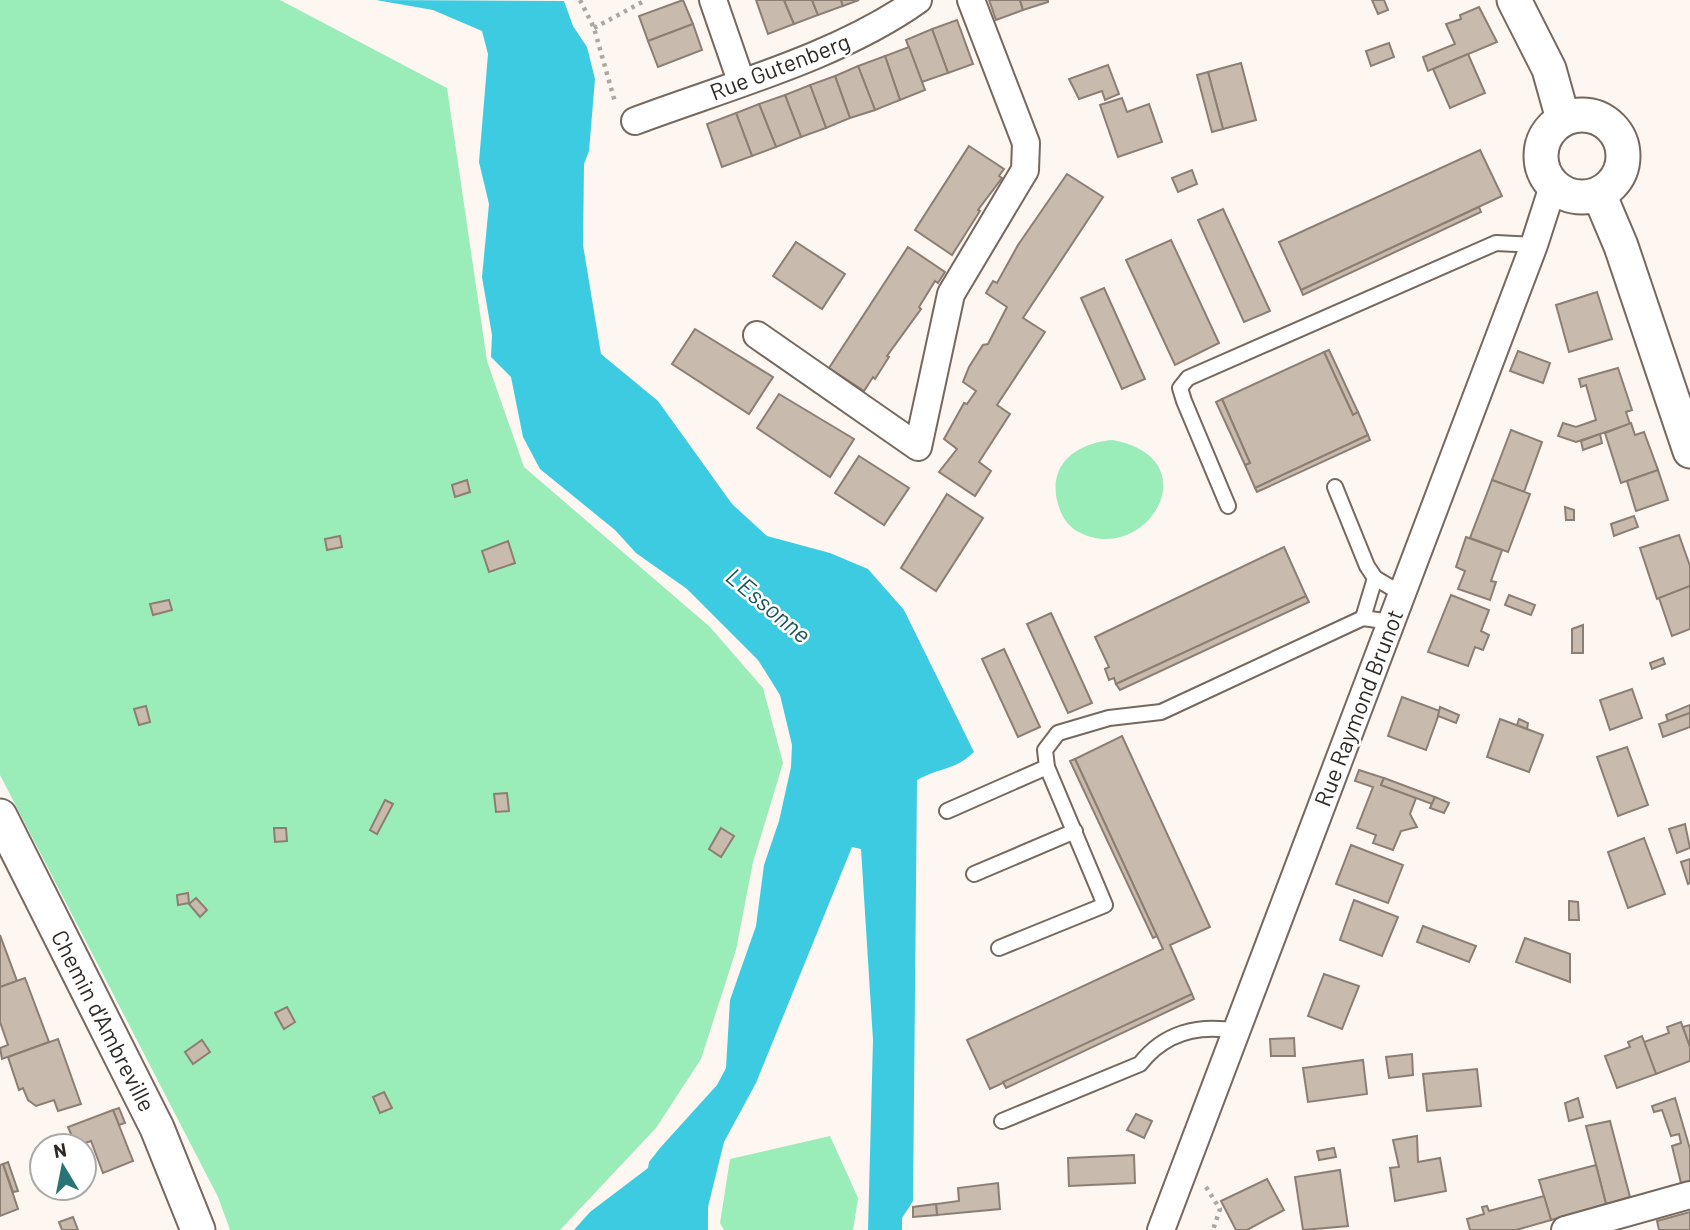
<svg xmlns="http://www.w3.org/2000/svg" width="1690" height="1230" font-family="Barlow,sans-serif">
<style>
.green{fill:#9aecb8}
.water{fill:#3dcbe2}
.building{fill:#c9baae;stroke:#8d7e73;stroke-width:2}
.lines{fill:none;stroke-linecap:round;stroke-linejoin:round}
.service-casing{stroke:#76685e;stroke-width:18}
.minor-casing{stroke:#76685e;stroke-width:30}
.tertiary-casing{stroke:#76685e;stroke-width:37}
.path{stroke:#ada6a2;stroke-width:4.5;stroke-dasharray:3.5 5;stroke-linecap:butt}
.service{stroke:#fff;stroke-width:14}
.minor{stroke:#fff;stroke-width:26}
.tertiary{stroke:#fff;stroke-width:33}
.labels{text-anchor:middle;stroke-width:5;stroke-linejoin:round;paint-order:stroke}
.street-label{font-size:23px;fill:#2e2824;stroke:#fff}
.water-label{font-size:24px;font-style:italic;fill:#1a545d;stroke:#fff}
</style>
<rect width="100%" height="100%" fill="#fdf6f1"/>
<!-- green -->
<g class="green">
<path d="M0 0H280L447 88 487 361 524 467 710 627 763 688 783 763 753 862 736 950 701 1059 656 1128 560 1230H230L218 1197 0 775Z"/>
<path d="M1113 440C1206 458 1153 554 1091 537 1076 533 1065 524 1060 510 1044 468 1073 443 1113 440Z"/>
<path d="M830 1136 858 1198 853 1230H724L720 1223 730 1159Z"/>
</g>
<!-- water -->
<path class="water" d="M376 0 564 1 573 26 587 47 595 79 589 151 584 164 583 245 601 354 658 401 732 504 767 536 830 553 868 569 904 610 974 752C956 770 938 768 917 780L913 1201 902 1218V1230H868L873 1040 861 849 852 847 756 1083 724 1142 708 1207V1230H574L590 1212 648 1168 649 1162 660 1148 717 1085 726 1068 730 1000 756 926 764 865 779 821 791 767 792 745 780 695 758 660 687 589 636 553 615 530 540 469 523 437 511 377 491 357 492 335 482 277 489 204 479 162 488 54 482 31 433 10Z"/>
<!-- building -->
<g class="building">
<path d="M683 0 693 24 648 41 639 16Z"/>
<path d="M756 0H784L794 24 768 34Z"/>
<path d="M784 0H812L818 15 794 24Z"/>
<path d="M812 0H841L843 6 818 15Z"/>
<path d="M841 0H859L843 6Z"/>
<path d="M989 0H1020L1023 10 996 20Z"/>
<path d="M1020 0H1048V2L1023 10Z"/>
<path d="M1372 0H1384L1388 10 1378 14Z"/>
<path d="M1479 7 1497 42 1428 71 1423 57 1455 44 1446 24 1461 19 1460 15Z"/>
<path d="M957 20 973 64 948 73 932 29Z"/>
<path d="M693 24 702 50 658 67 648 41Z"/>
<path d="M932 29 948 73 922 82 906 40Z"/>
<path d="M1389 43 1394 57 1371 66 1366 51Z"/>
<path d="M909 47 925 90 900 100 885 56Z"/>
<path d="M1468 54 1485 93 1450 108 1433 69Z"/>
<path d="M885 56 900 100 875 110 858 66Z"/>
<path d="M1241 63 1256 120 1223 129 1208 72Z"/>
<path d="M1108 65 1119 94 1105 100 1102 91 1079 99 1069 79Z"/>
<path d="M858 66 875 110 850 118 835 76Z"/>
<path d="M1208 72 1223 129 1212 132 1197 75Z"/>
<path d="M835 76 850 118 826 128 810 85Z"/>
<path d="M810 85 826 128 801 137 785 95Z"/>
<path d="M785 95 801 137 776 147 759 104Z"/>
<path d="M1122 98 1127 112 1149 104 1162 142 1118 157 1100 105Z"/>
<path d="M759 104 776 147 752 156 736 113Z"/>
<path d="M736 113 752 156 722 167 707 124Z"/>
<path d="M969 146 1004 169 999 176 1002 178 978 210 980 211 952 255 915 230Z"/>
<path d="M1480 150 1502 196 1301 290 1279 242Z"/>
<path d="M1192 170 1197 184 1178 192 1172 178Z"/>
<path d="M1067 174 1103 197 1023 318 1045 332 997 405 1010 414 979 462 991 471 975 496 939 472 957 449 944 439 964 403 967 404 976 391 963 382 969 367 983 345 988 344 1007 307 986 293 993 281 997 283 1018 245Z"/>
<path d="M1479 207 1481 212 1303 295 1301 290Z"/>
<path d="M1223 209 1270 311 1244 322 1198 220Z"/>
<path d="M1171 240 1219 343 1175 365 1126 260Z"/>
<path d="M796 242 845 274 822 309 773 276Z"/>
<path d="M908 247 945 272 938 283 935 281 919 307 921 309 887 356 889 357 875 379 873 377 864 391 829 368Z"/>
<path d="M1104 288 1145 379 1122 389 1081 298Z"/>
<path d="M1597 292 1612 339 1569 352 1556 305Z"/>
<path d="M695 329 773 377 749 414 672 364Z"/>
<path d="M1329 350 1358 412 1353 415 1324 352Z"/>
<path d="M1518 351 1550 363 1543 383 1510 371Z"/>
<path d="M1324 352 1353 415 1358 412 1368 435 1255 488 1245 465 1250 463 1222 399Z"/>
<path d="M1618 368 1632 410 1626 412 1630 424 1576 442 1558 436 1563 423 1576 427 1596 420 1586 385 1581 387 1579 379Z"/>
<path d="M779 394 854 439 830 477 757 428Z"/>
<path d="M1222 399 1250 463 1245 465 1216 402Z"/>
<path d="M1631 423 1635 435 1644 432 1658 470 1621 483 1605 433Z"/>
<path d="M1511 430 1542 442 1524 492 1492 480Z"/>
<path d="M1600 434 1602 443 1583 450 1581 441Z"/>
<path d="M1368 435 1370 440 1257 492 1255 488Z"/>
<path d="M859 456 909 488 884 525 835 493Z"/>
<path d="M1658 470 1668 500 1636 511 1627 481Z"/>
<path d="M467 480 470 492 455 497 452 485Z"/>
<path d="M1492 480 1530 494 1508 552 1470 538Z"/>
<path d="M947 494 983 518 936 591 901 568Z"/>
<path d="M1565 507 1574 510V520H1566Z"/>
<path d="M1634 516 1638 527 1614 536 1611 524Z"/>
<path d="M1679 535 1690 566V586L1657 599 1640 548Z"/>
<path d="M340 536 342 547 327 550 325 539Z"/>
<path d="M1466 537 1502 550 1491 581 1496 582 1490 600 1458 589 1465 571 1456 567Z"/>
<path d="M508 541 515 563 489 572 482 551Z"/>
<path d="M1284 547 1306 596 1116 684 1114 678 1109 680 1105 669 1109 667 1095 637Z"/>
<path d="M1690 586V629L1672 636 1659 598Z"/>
<path d="M1451 595 1489 610 1481 631 1489 635 1483 650 1475 647 1468 666 1428 652Z"/>
<path d="M1509 595 1535 605 1531 615 1505 605Z"/>
<path d="M1306 596 1309 602 1120 690 1116 684Z"/>
<path d="M169 600 172 610 153 615 150 604Z"/>
<path d="M1051 613 1092 703 1068 713 1027 624Z"/>
<path d="M1583 625V653H1572V629Z"/>
<path d="M1004 649 1040 727 1018 737 982 659Z"/>
<path d="M1663 658 1665 664 1652 669 1650 663Z"/>
<path d="M1632 689 1642 718 1610 730 1600 700Z"/>
<path d="M1402 697 1440 711 1426 750 1388 736Z"/>
<path d="M1690 705V713L1668 721 1666 715Z"/>
<path d="M146 706 150 722 139 725 134 709Z"/>
<path d="M1440 707 1459 715 1456 723 1438 716Z"/>
<path d="M1690 713V727L1663 737 1659 724Z"/>
<path d="M1500 719 1543 735 1529 772 1487 757Z"/>
<path d="M1519 719 1528 723 1527 729 1517 725Z"/>
<path d="M1122 736 1210 927 1170 945 1192 994 990 1089 967 1040 1163 949 1075 759Z"/>
<path d="M1627 747 1648 805 1618 816 1597 757Z"/>
<path d="M1075 759 1157 936 1153 938 1070 761Z"/>
<path d="M1359 770 1384 778 1381 785 1416 798 1410 814 1417 827 1401 831 1393 850 1373 843 1376 835 1357 828 1373 787 1355 781Z"/>
<path d="M1384 778 1435 797 1432 804 1381 785Z"/>
<path d="M507 793 509 811 496 812 494 794Z"/>
<path d="M1435 797 1449 803 1444 813 1430 808Z"/>
<path d="M385 800 393 804 377 834 370 830Z"/>
<path d="M1685 824 1690 848 1677 853 1669 829Z"/>
<path d="M274 828H286L287 841 275 842Z"/>
<path d="M721 828 734 836 721 857 709 849Z"/>
<path d="M1644 838 1665 894 1628 908 1608 852Z"/>
<path d="M1351 845 1403 865 1388 903 1336 884Z"/>
<path d="M1690 859V883L1688 884 1681 862Z"/>
<path d="M188 893 189 903 178 905 177 895Z"/>
<path d="M196 898 207 910 200 917 189 904Z"/>
<path d="M1354 900 1398 917 1382 956 1340 940Z"/>
<path d="M1569 901 1578 902 1579 920H1569Z"/>
<path d="M1423 926 1476 946 1469 962 1417 942Z"/>
<path d="M0 935 17 981 0 987Z"/>
<path d="M1525 938 1570 954V982L1516 962Z"/>
<path d="M1324 974 1359 986 1342 1029 1308 1016Z"/>
<path d="M25 978 49 1042 2 1059 0 1048 8 1045 0 1022V987Z"/>
<path d="M1192 994 1194 999 1006 1088 1003 1082Z"/>
<path d="M287 1007 295 1022 284 1029 275 1013Z"/>
<path d="M1681 1022 1690 1047V1061L1656 1074 1644 1042 1669 1033 1667 1027Z"/>
<path d="M1690 1025V1047L1683 1027Z"/>
<path d="M1642 1036 1656 1074 1617 1088 1605 1056 1630 1047 1628 1042Z"/>
<path d="M1294 1038 1295 1056H1271L1270 1039Z"/>
<path d="M58 1039 81 1104 58 1111 54 1100 36 1106 28 1100 23 1088 19 1090 8 1057Z"/>
<path d="M202 1040 210 1052 193 1064 185 1052Z"/>
<path d="M1412 1054 1413 1075 1389 1078 1386 1057Z"/>
<path d="M1363 1060 1367 1094 1308 1102 1303 1068Z"/>
<path d="M1477 1069 1481 1106 1427 1111 1423 1074Z"/>
<path d="M384 1092 392 1108 380 1113 373 1097Z"/>
<path d="M1578 1098 1583 1117 1569 1121 1565 1103Z"/>
<path d="M1675 1098 1690 1149V1181L1681 1183 1672 1146 1681 1143 1679 1134 1671 1136 1662 1110 1654 1112 1652 1106Z"/>
<path d="M119 1108 125 1123 119 1125 113 1110Z"/>
<path d="M113 1110 133 1161 103 1173 91 1141 76 1146 68 1127Z"/>
<path d="M1136 1114 1152 1121 1144 1138 1127 1130Z"/>
<path d="M1610 1121 1630 1197 1606 1204 1586 1126Z"/>
<path d="M1417 1136 1418 1162 1440 1158 1446 1191 1395 1201 1390 1168 1399 1167 1393 1140Z"/>
<path d="M1334 1148 1336 1157 1319 1160 1317 1151Z"/>
<path d="M1134 1155 1135 1183 1069 1186 1068 1158Z"/>
<path d="M8 1162 18 1191 13 1192 3 1164Z"/>
<path d="M3 1164 18 1209 0 1216V1165Z"/>
<path d="M1596 1165 1606 1204 1551 1220 1539 1180Z"/>
<path d="M1340 1170 1348 1226 1303 1230 1295 1177Z"/>
<path d="M1267 1179 1284 1210 1247 1230H1236L1221 1201Z"/>
<path d="M998 1183 1000 1209 937 1215 936 1204 959 1201 958 1188Z"/>
<path d="M1544 1196 1551 1220 1516 1230H1470L1467 1219 1484 1214 1482 1207 1487 1206 1489 1211Z"/>
<path d="M936 1204 937 1215 913 1217V1207Z"/>
<path d="M1690 1212V1230H1659L1657 1221Z"/>
<path d="M73 1217 78 1230H62L59 1222Z"/>
</g>
<g class="lines">
<defs>
<g id="service">
<path d="M1335 487 1367 566 1375 578 1402 594"/>
<path d="M1228 506 1184 401 1180 388 1188 378 1496 243 1534 245"/>
<path d="M1363 618 1375 578"/>
<path d="M947 811 1047 767"/>
<path d="M974 874 1075 831"/>
<path d="M999 948 1105 905 1047 767 1045 750 1058 733 1109 718 1161 712 1363 618 1391 622"/>
<path d="M1002 1121 1140 1064C1164 1033 1198 1024 1236 1031"/>
</g>
<g id="minor">
<path d="M713 0 741 81"/>
<path d="M635 121C728 86 838 57 918 0"/>
<path d="M757 335 918 447 951 294 1025 170 1026 143 971 0"/>
<path d="M1161 1230 1534 245 1553 186"/>
<path d="M1565 1230 1690 1195"/>
</g>
<g id="tertiary">
<path d="M1514 0 1549 69 1563 119"/>
<circle cx="1582" cy="156" r="41"/>
<path d="M1599 194 1621 246 1690 451"/>
<path d="M0 816 157 1128 198 1230"/>
</g>
</defs>
<!-- service casing -->
<use href="#service" class="service-casing"/>
<!-- minor casing -->
<use href="#minor" class="minor-casing"/>
<!-- tertiary casing -->
<use href="#tertiary" class="tertiary-casing"/>
<!-- path -->
<g class="path">
<path d="M580 0 594 28 615 102"/>
<path d="M594 28 646 0"/>
<path d="M1206 1187 1220 1209 1213 1230"/>
</g>
<!-- service -->
<use href="#service" class="service"/>
<!-- minor -->
<use href="#minor" class="minor"/>
<!-- tertiary -->
<use href="#tertiary" class="tertiary"/>
</g>
<g class="labels">
<!-- street labels -->
<g class="street-label">
<text transform="translate(780 67) rotate(-21)" y="8">Rue Gutenberg</text>
<text transform="translate(1359 708) rotate(-69)" y="8">Rue Raymond Brunot</text>
<text transform="translate(103 1021) rotate(63)" y="8">Chemin d'Ambreville</text>
</g>
<!-- water labels -->
<g class="water-label">
<text transform="translate(768 606) rotate(40)" y="8">L'Essonne</text>
</g>
</g>
<!-- north arrow -->
<g transform="translate(63 1167) rotate(350)"><circle r="33" fill="#ffffff" stroke="#aba9a7" stroke-width="2"/>
<path d="M0-5L12 26L0 18L-12 26Z" fill="#297475"/>
<text y="-10" font-size="19" font-weight="bold" text-anchor="middle" fill="#2e2824">N</text>
</g>
</svg>
